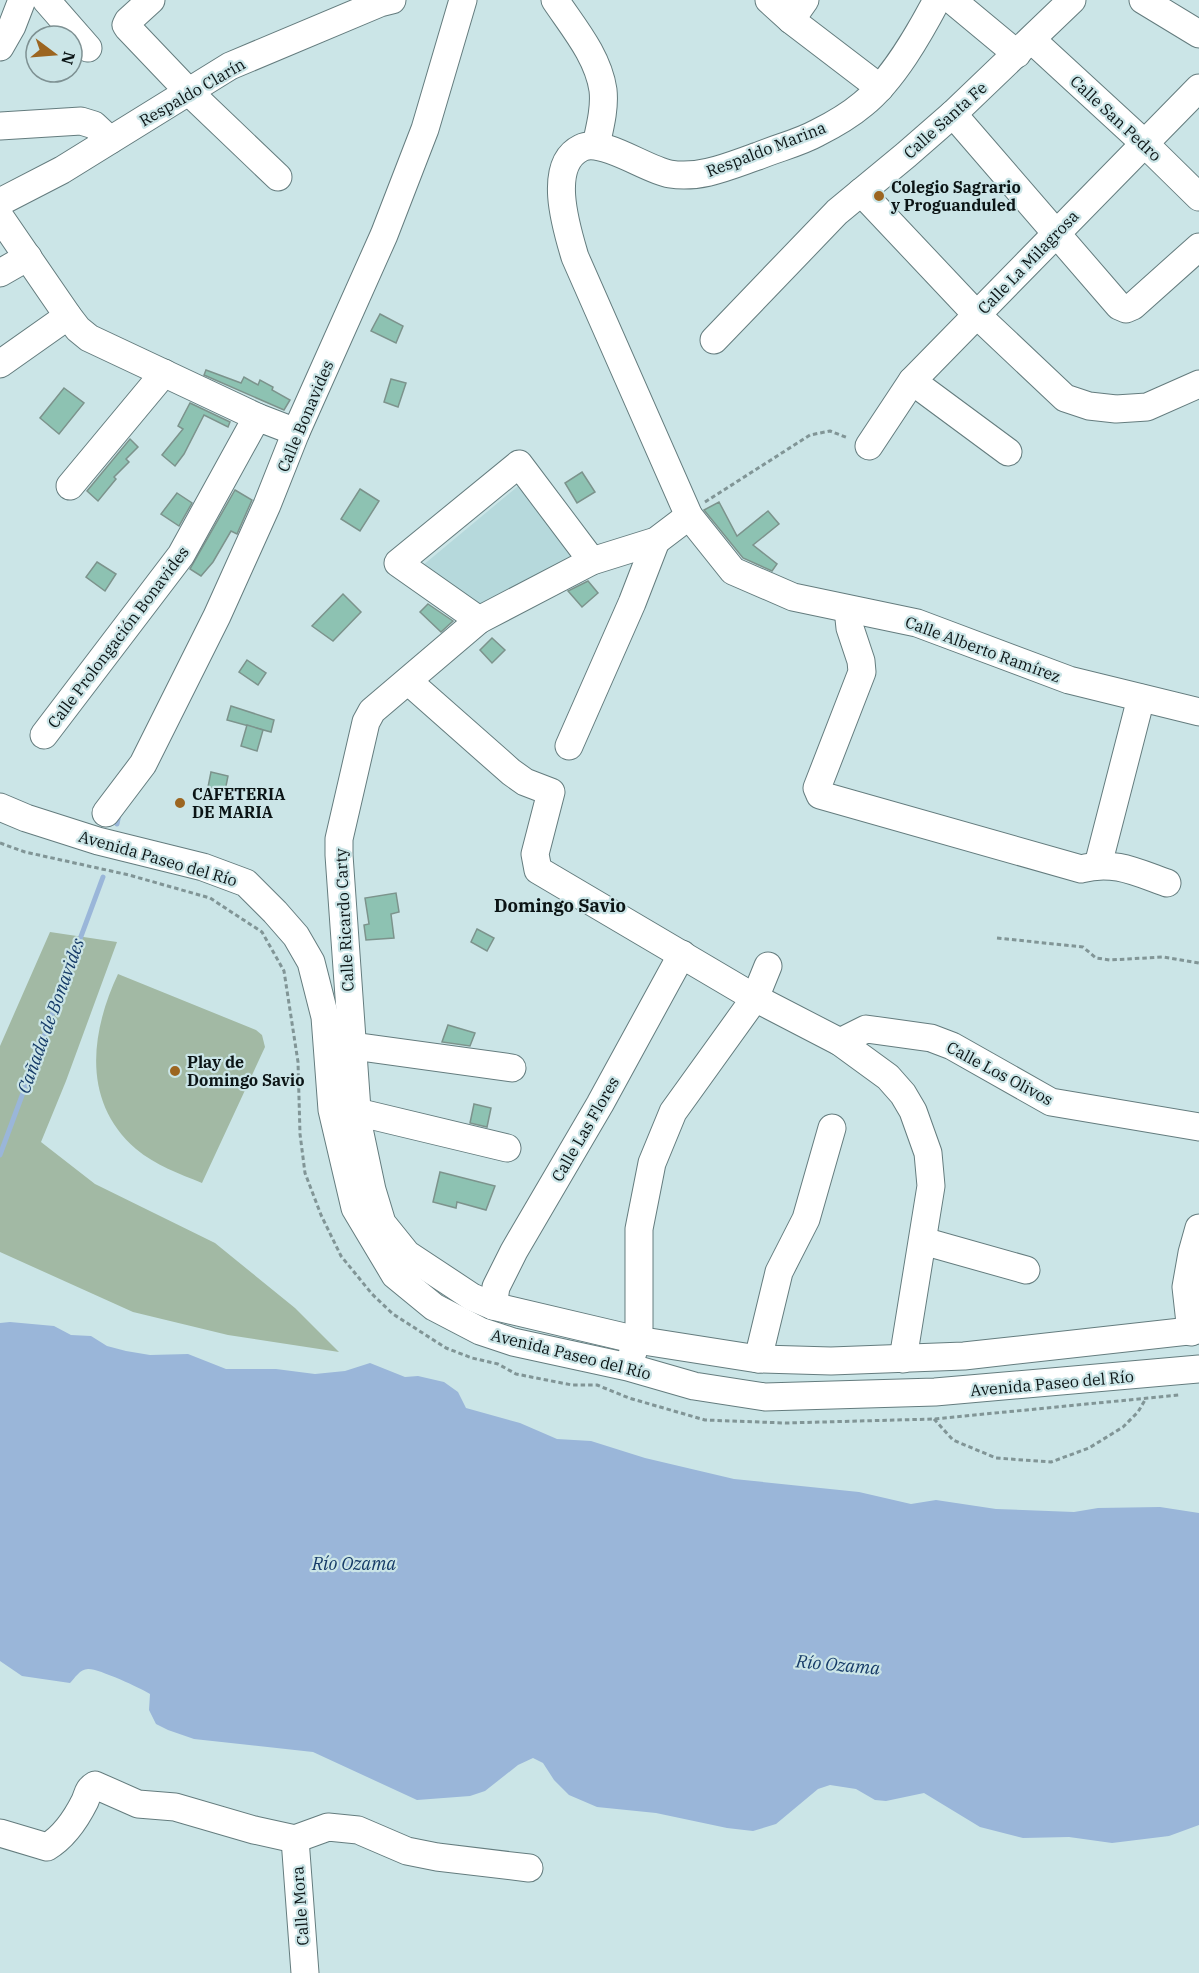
<svg xmlns="http://www.w3.org/2000/svg" width="1199" height="1973" font-family="'IBM Plex Serif',serif">
<style>
.built{fill:#b6d9dc}
.green{fill:#a2b9a4}
.water{fill:#9ab6d9}
.lines{fill:none;stroke-linecap:round;stroke-linejoin:round}
.stream{stroke:#9ab6d9;stroke-width:5}
.building{fill:#8dc2b2;stroke:#7c938c;stroke-width:1.5}
.minor-casing{stroke:#647c7e;stroke-width:29}
.path{stroke:#819596;stroke-width:3;stroke-dasharray:4.5 3;stroke-linecap:butt}
.minor{stroke:#fff;stroke-width:27}
.poi-dot{fill:#9c6520;stroke:#cbe5e7;stroke-width:2}
.labels{text-anchor:middle;stroke-width:4.5;stroke-linejoin:round;paint-order:stroke}
.street-label{font-size:16px;fill:#0b1415;stroke:#cbe5e7}
.poi-label{font-size:16px;font-weight:bold;fill:#0b1415;stroke:#cbe5e7;text-anchor:start}
.neighbourhood-label{font-size:18px;font-weight:bold;fill:#0b1415;stroke:#cbe5e7}
.water-label{font-size:18px;font-style:italic;fill:#153a67;stroke:#cbe5e7}
</style>
<rect width="100%" height="100%" fill="#cbe5e7"/>
<!-- built -->
<path class="built" d="M523 482 583 550 478 606 422 566Z"/>
<!-- green -->
<g class="green">
<path d="M50 932 117 942 66 1081 41 1142 95 1184 215 1243 295 1308 339 1352 228 1335 133 1312 0 1252V1046Z"/>
<path d="M118 974 256 1030 262 1035 265 1047 202 1183C180 1174 155 1165 136 1149 82 1102 90 1034 118 974Z"/>
</g>
<!-- water -->
<path class="water" d="M10 1322 54 1326 71 1335 91 1336 107 1346 126 1351 150 1355 188 1354 226 1369H276L315 1374 345 1371 370 1363 405 1377 418 1376 444 1382 458 1392 466 1408 520 1423 557 1439 591 1441 645 1458 734 1479 859 1492 911 1504 936 1500 996 1509 1074 1512 1098 1508 1160 1507 1199 1513V1825L1169 1836 1112 1843 1069 1837 1023 1838 980 1827 924 1793 886 1801 875 1800 856 1789 830 1785 818 1789 776 1824 753 1831 727 1828 656 1813 597 1807 569 1795 554 1780 543 1763 533 1758 518 1765 485 1791 470 1796 417 1800 313 1752 194 1739 168 1730 156 1724 149 1710 150 1694C141 1688 97 1668 88 1669 80 1669 75 1678 70 1683L22 1676 0 1661V1323Z"/>
<g class="lines">
<!-- stream -->
<g class="stream">
<path d="M117 824 119 814"/>
<path d="M0 1155 103 877"/>
</g>
</g>
<!-- building -->
<g class="building">
<path d="M380 314 403 326 396 343 371 331Z"/>
<path d="M206 370 241 383 244 377 258 385 260 380 273 387 272 390 290 400 284 410 204 375Z"/>
<path d="M391 379 406 383 398 407 384 402Z"/>
<path d="M64 388 84 403 59 434 40 418Z"/>
<path d="M190 403 230 422 228 427 204 415 184 454 175 466 162 455 183 429 178 426Z"/>
<path d="M130 439 138 447 126 459 129 462 114 477 116 479 98 501 87 491Z"/>
<path d="M582 472 595 492 577 503 565 483Z"/>
<path d="M360 489 379 501 360 531 341 519Z"/>
<path d="M235 490 252 500 237 534 231 531 213 562 201 576 190 569Z"/>
<path d="M177 493 192 503 179 526 161 514Z"/>
<path d="M719 502 737 536 768 511 779 524 753 545 777 564 772 571 743 558 704 510Z"/>
<path d="M97 562 116 574 105 591 86 577Z"/>
<path d="M588 581 598 593 582 607 568 591Z"/>
<path d="M343 594 361 612 333 641 312 626Z"/>
<path d="M428 604 453 621 441 632 420 612Z"/>
<path d="M492 638 505 650 492 663 480 650Z"/>
<path d="M247 660 266 673 258 685 239 672Z"/>
<path d="M231 706 274 720 271 732 227 720Z"/>
<path d="M247 725 263 730 257 751 241 746Z"/>
<path d="M211 772 228 776 225 791 208 787Z"/>
<path d="M396 893 399 912 391 914 394 938 366 940 364 925 369 924 365 898Z"/>
<path d="M477 929 494 938 487 951 471 942Z"/>
<path d="M448 1025 475 1033 470 1046 442 1042Z"/>
<path d="M474 1104 491 1108 487 1127 470 1123Z"/>
<path d="M440 1172 495 1186 486 1210 457 1202 456 1208 433 1202Z"/>
</g>
<g class="lines">
<defs>
<g id="minor">
<path d="M46 0 88 48"/>
<path d="M151 0 128 21 126 25 128 28 189 92 278 177"/>
<path d="M555 0C573 27 598 56 603 90 605 108 600 127 596 145"/>
<path d="M769 0 791 20 880 88"/>
<path d="M937 0C919 34 893 80 863 104 850 115 833 125 817 133 799 143 777 148 758 156 729 166 701 179 670 174 646 170 602 137 581 148 546 165 567 230 575 257L689 516 733 571 793 597 917 623 1069 680 1199 712"/>
<path d="M952 0 1017 54"/>
<path d="M1143 0 1199 34"/>
<path d="M791 20 805 0"/>
<path d="M1032 40 1144 143 1199 197"/>
<path d="M0 47 12 26 22 0"/>
<path d="M953 114 1119 306 1126 309 1133 306 1199 247"/>
<path d="M0 126 81 121 94 125 110 140"/>
<path d="M861 192 977 315 1065 398 1089 406 1116 409 1147 407 1199 384"/>
<path d="M0 202 62 170 230 66 380 3 392 0"/>
<path d="M0 217 68 316 78 329 89 338 257 417"/>
<path d="M0 273 28 257"/>
<path d="M714 340 837 212 906 155 953 114 1072 0"/>
<path d="M0 364 68 316"/>
<path d="M912 381 1008 452"/>
<path d="M869 446 912 381 1199 88"/>
<path d="M70 486 164 373"/>
<path d="M689 516 656 541 592 561 479 620 372 711 366 722 339 839V855L358 1124 372 1190 382 1223 407 1254 472 1297 493 1306 637 1340 758 1359 831 1361 964 1356 1199 1330"/>
<path d="M848 609 850 628 861 661 862 672 817 788 820 795 1081 869C1113 860 1136 872 1167 883"/>
<path d="M479 620 398 563 519 464 592 561"/>
<path d="M408 681 511 772 525 782 551 792 535 854 538 870 755 998 840 1042 888 1077 903 1094 913 1111 928 1153 931 1186 903 1359"/>
<path d="M44 735 181 555 257 417 296 432"/>
<path d="M569 746 632 603 656 541"/>
<path d="M0 807 26 818 98 841 203 867 246 883 275 912 296 936 311 962 325 1017 332 1110 355 1208 395 1275 434 1307 480 1331 513 1342 628 1367 694 1386 765 1397 935 1392 1199 1369"/>
<path d="M106 813 143 764 217 616 267 505 296 432 384 235 425 129 463 0"/>
<path d="M1098 865 1141 698"/>
<path d="M840 1042 866 1029 931 1038 952 1046 1051 1102 1199 1127"/>
<path d="M353 1046 512 1068"/>
<path d="M357 1112 507 1148"/>
<path d="M923 1241 1026 1270"/>
<path d="M493 1306 496 1287 514 1251 600 1104 682 954"/>
<path d="M1191 1332 1186 1287 1192 1253 1199 1228"/>
<path d="M632 1355 637 1340 639 1327V1229L652 1163 673 1112 755 998 768 966"/>
<path d="M758 1359 779 1272 806 1219 832 1128"/>
<path d="M0 1833 47 1847C64 1837 76 1819 85 1801 88 1794 88 1789 95 1785L138 1804 175 1807 254 1830 295 1839 328 1827 358 1830 407 1851 437 1857 529 1868"/>
<path d="M295 1839 305 1973"/>
</g>
</defs>
<!-- minor casing -->
<use href="#minor" class="minor-casing"/>
<!-- path -->
<g class="path">
<path d="M705 502 810 435 830 431 848 438"/>
<path d="M0 843 25 852 129 875 210 898 262 932 284 971 298 1062 300 1134 305 1173 321 1215 341 1256 372 1294 393 1314 446 1348 472 1358 498 1364 516 1374 572 1385H597L629 1398 705 1420 785 1423 934 1419 1179 1395"/>
<path d="M997 938 1083 947 1096 958 1110 960 1163 957 1199 963"/>
<path d="M934 1419 953 1440 996 1458 1051 1462 1089 1448 1123 1427 1138 1412 1145 1400"/>
</g>
<!-- minor -->
<use href="#minor" class="minor"/>
</g>
<!-- markers -->
<g class="poi-dot">
<circle cx="879" cy="196" r="6"/>
<circle cx="180" cy="803" r="6"/>
<circle cx="175" cy="1071" r="6"/>
</g>
<g class="labels">
<!-- street labels -->
<g class="street-label">
<text transform="translate(192 92) rotate(-30)" y="6">Respaldo Clarín</text>
<text transform="translate(1116 118) rotate(43)" y="6">Calle San Pedro</text>
<text transform="translate(945 120) rotate(-42)" y="6">Calle Santa Fe</text>
<text transform="translate(766 149) rotate(-21)" y="6">Respaldo Marina</text>
<text transform="translate(1028 262) rotate(-46)" y="6">Calle La Milagrosa</text>
<text transform="translate(305 416) rotate(-67)" y="6">Calle Bonavides</text>
<text transform="translate(118 637) rotate(-53)" y="6">Calle Prolongación Bonavides</text>
<text transform="translate(983 649) rotate(20)" y="6">Calle Alberto Ramírez</text>
<text transform="translate(158 858) rotate(16)" y="6">Avenida Paseo del Río</text>
<text transform="translate(344 920) rotate(-93)" y="6">Calle Ricardo Carty</text>
<text transform="translate(1000 1073) rotate(28)" y="6">Calle Los Olivos</text>
<text transform="translate(585 1129) rotate(-60)" y="6">Calle Las Flores</text>
<text transform="translate(571 1354) rotate(14)" y="6">Avenida Paseo del Río</text>
<text transform="translate(1052 1383) rotate(-5)" y="6">Avenida Paseo del Río</text>
<text transform="translate(300 1906) rotate(-94)" y="6">Calle Mora</text>
</g>
<!-- poi labels -->
<g class="poi-label">
<text x="891" y="193">Colegio Sagrario<tspan x="891" dy="18">y Proguanduled</tspan></text>
<text x="192" y="800">CAFETERIA<tspan x="192" dy="18">DE MARIA</tspan></text>
<text x="187" y="1068">Play de<tspan x="187" dy="18">Domingo Savio</tspan></text>
</g>
<!-- neighbourhood labels -->
<g class="neighbourhood-label">
<text x="560" y="912">Domingo Savio</text>
</g>
<!-- water labels -->
<g class="water-label">
<text transform="translate(51 1016) rotate(-70)" y="6">Cañada de Bonavides</text>
<text x="354" y="1570">Río Ozama</text>
<text transform="translate(838 1665) rotate(5)" y="6">Río Ozama</text>
</g>
</g>
<!-- north arrow -->
<g transform="translate(54 54) rotate(106)"><circle r="28" fill="#cbe5e7" stroke="#7e9193" stroke-width="1.5"/>
<path d="M0-4.5L10 22L0 15L-10 22Z" fill="#9c6520"/>
<text y="-9" font-size="16" font-weight="bold" text-anchor="middle" fill="#0b1415">N</text>
</g>
</svg>
